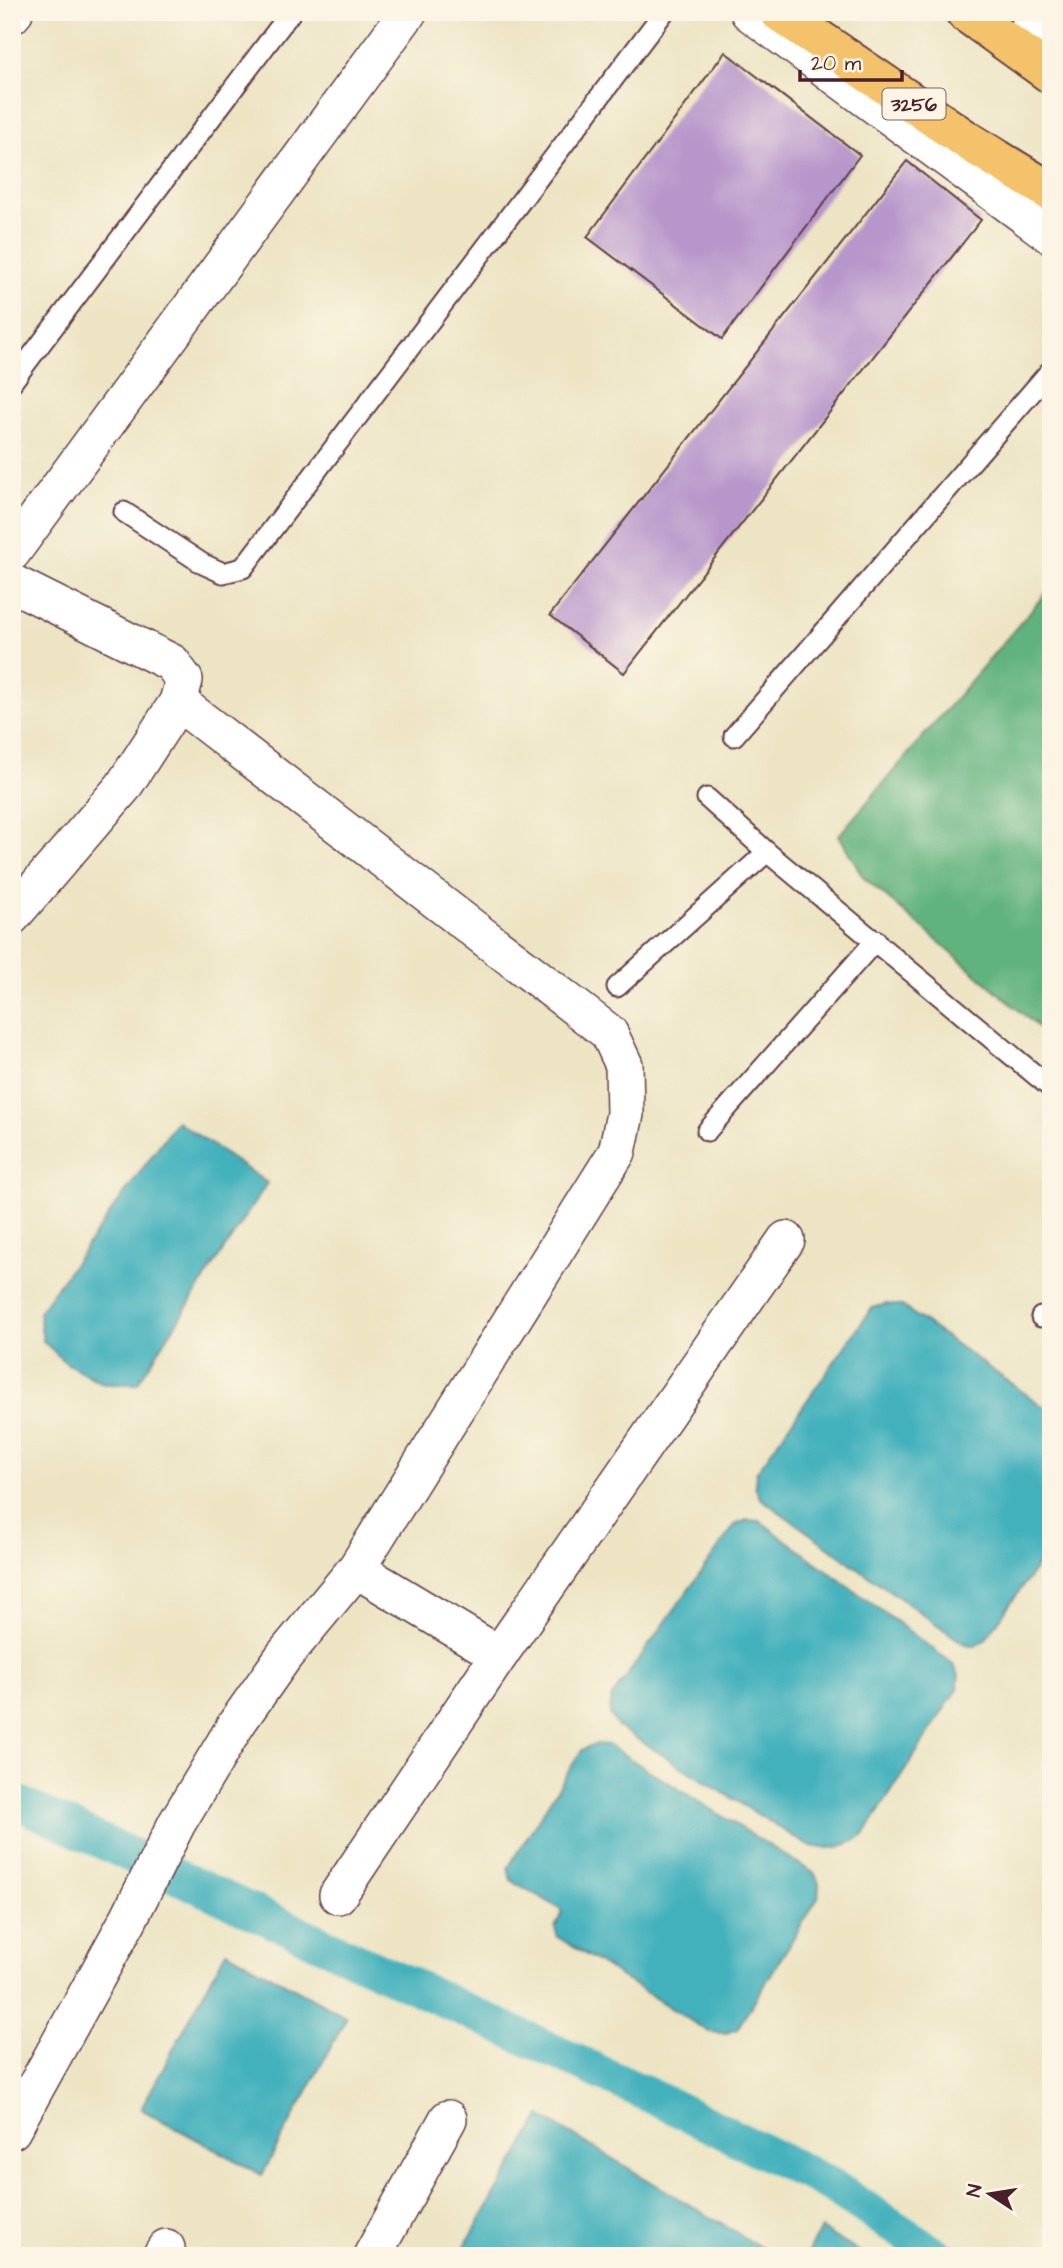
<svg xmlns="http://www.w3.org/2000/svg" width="1063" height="2268" font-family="'Architects Daughter',sans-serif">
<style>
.forest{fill:#60b27e;stroke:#556854;stroke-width:2}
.water{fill:#42b1bc;stroke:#466874;stroke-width:2}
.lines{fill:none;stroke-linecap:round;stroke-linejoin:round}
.canal{stroke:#42b1bc;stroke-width:35}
.building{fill:#b796cb}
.service-casing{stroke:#623d42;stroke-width:23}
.minor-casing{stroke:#623d42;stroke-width:40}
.primary-casing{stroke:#623d42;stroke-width:42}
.service{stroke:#fff;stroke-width:19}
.minor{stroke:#fff;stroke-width:37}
.primary{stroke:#f3c26a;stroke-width:38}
.labels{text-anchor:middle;stroke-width:5;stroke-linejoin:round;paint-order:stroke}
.shield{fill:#fcf5e5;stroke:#7f5f63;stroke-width:2}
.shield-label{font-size:19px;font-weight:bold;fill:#4a1f2b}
</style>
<rect width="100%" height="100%" fill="#fcf5e5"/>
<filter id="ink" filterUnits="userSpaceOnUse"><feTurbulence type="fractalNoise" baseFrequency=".0143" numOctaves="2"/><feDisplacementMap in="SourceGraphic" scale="14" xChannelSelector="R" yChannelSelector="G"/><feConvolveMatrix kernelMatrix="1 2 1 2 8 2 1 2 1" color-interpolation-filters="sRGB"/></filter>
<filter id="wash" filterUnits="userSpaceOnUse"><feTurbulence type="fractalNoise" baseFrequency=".00686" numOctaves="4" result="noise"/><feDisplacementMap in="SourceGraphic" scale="28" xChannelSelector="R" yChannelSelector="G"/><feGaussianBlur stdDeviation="1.57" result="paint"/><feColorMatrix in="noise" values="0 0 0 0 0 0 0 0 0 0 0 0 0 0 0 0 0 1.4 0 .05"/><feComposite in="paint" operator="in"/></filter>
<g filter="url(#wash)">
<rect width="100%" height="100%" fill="#ece4c3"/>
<!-- forest -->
<path class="forest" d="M1051 587V1038L863 877 839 835Z"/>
<!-- water -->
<g class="water">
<path d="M177 1121 267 1183 137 1384H104L66 1363 43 1341 39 1312Z"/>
<path d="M886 1304 902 1306 1051 1412V1546L985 1640 975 1646 963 1643 760 1498 755 1486 756 1473 872 1308Z"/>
<path d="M747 1520 760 1521 953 1664 959 1675 957 1689 863 1836C843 1848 830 1851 807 1845L618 1727 610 1714 611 1698 735 1525Z"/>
<path d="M594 1744 608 1745 815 1874 819 1884 818 1898 737 2029 726 2033 709 2032 558 1937 555 1928 562 1912 559 1908 511 1880 508 1868 582 1750Z"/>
<path d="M226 1951 347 2017 262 2175 141 2109Z"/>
<path d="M541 2116 762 2248 757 2256H459Z"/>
<path d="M821 2229 866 2256H805Z"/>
</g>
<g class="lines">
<!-- canal -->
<path class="canal" d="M12 1800 655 2098 829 2184 938 2256"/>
</g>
<g id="blocks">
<!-- building -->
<g class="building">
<path d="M725 52 860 155 722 339 587 237Z"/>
<path d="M907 161 981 220 624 673 550 615Z"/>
</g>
</g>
</g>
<g filter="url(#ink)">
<use href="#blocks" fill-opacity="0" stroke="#623d42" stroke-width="2"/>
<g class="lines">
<defs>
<g id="service">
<path d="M12 382 291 12"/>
<path d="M124 512 203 564 223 573 243 568 664 12"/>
<path d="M734 736 1051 370"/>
<path d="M707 798 767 852 1051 1088"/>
<path d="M617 987 767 852"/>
<path d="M707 1131 876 940"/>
<path d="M1041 1317 1051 1316"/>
</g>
<g id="minor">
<path d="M749 12 1051 235"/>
<path d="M12 15 14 12"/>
<path d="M1018 49 1038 12"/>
<path d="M12 552 408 12"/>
<path d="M12 583 172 663 184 680 178 702 123 787 12 916"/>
<path d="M499 1655 786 1240"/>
<path d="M338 1895 499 1655 356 1569"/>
<path d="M12 2130 128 1920 177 1823 237 1723 284 1656 356 1569 617 1152 625 1114 624 1065 609 1033 178 702"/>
<path d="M161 2256 166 2248"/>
<path d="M372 2256 448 2119"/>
</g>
<g id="primary">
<path d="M779 12 971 143 1051 192"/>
<path d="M965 12 1051 74"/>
</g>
</defs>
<!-- service casing -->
<use href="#service" class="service-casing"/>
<!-- minor casing -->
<use href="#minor" class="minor-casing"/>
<!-- primary casing -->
<use href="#primary" class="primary-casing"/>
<!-- service -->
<use href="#service" class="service"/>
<!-- minor -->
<use href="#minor" class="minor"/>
<!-- primary -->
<use href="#primary" class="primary"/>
</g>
</g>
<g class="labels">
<!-- shield labels -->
<rect class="shield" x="882.5" y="88.5" width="63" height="31" rx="5"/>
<g class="shield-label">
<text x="914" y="111">3256</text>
</g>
</g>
<!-- margin -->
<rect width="1063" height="2268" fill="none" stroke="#fcf5e5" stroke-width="42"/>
<!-- north arrow -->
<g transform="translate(990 2194) rotate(282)" stroke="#fcf5e5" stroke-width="5" paint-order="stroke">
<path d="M0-5L12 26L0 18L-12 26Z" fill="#4a1f2b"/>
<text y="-10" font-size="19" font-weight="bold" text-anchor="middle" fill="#4a1f2b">N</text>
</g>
<!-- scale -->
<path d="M800 70v10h102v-10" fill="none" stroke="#4a1f2b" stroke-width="3.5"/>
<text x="811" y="70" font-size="21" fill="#4a1f2b" stroke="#fcf5e5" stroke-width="5" paint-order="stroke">20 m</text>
</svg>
